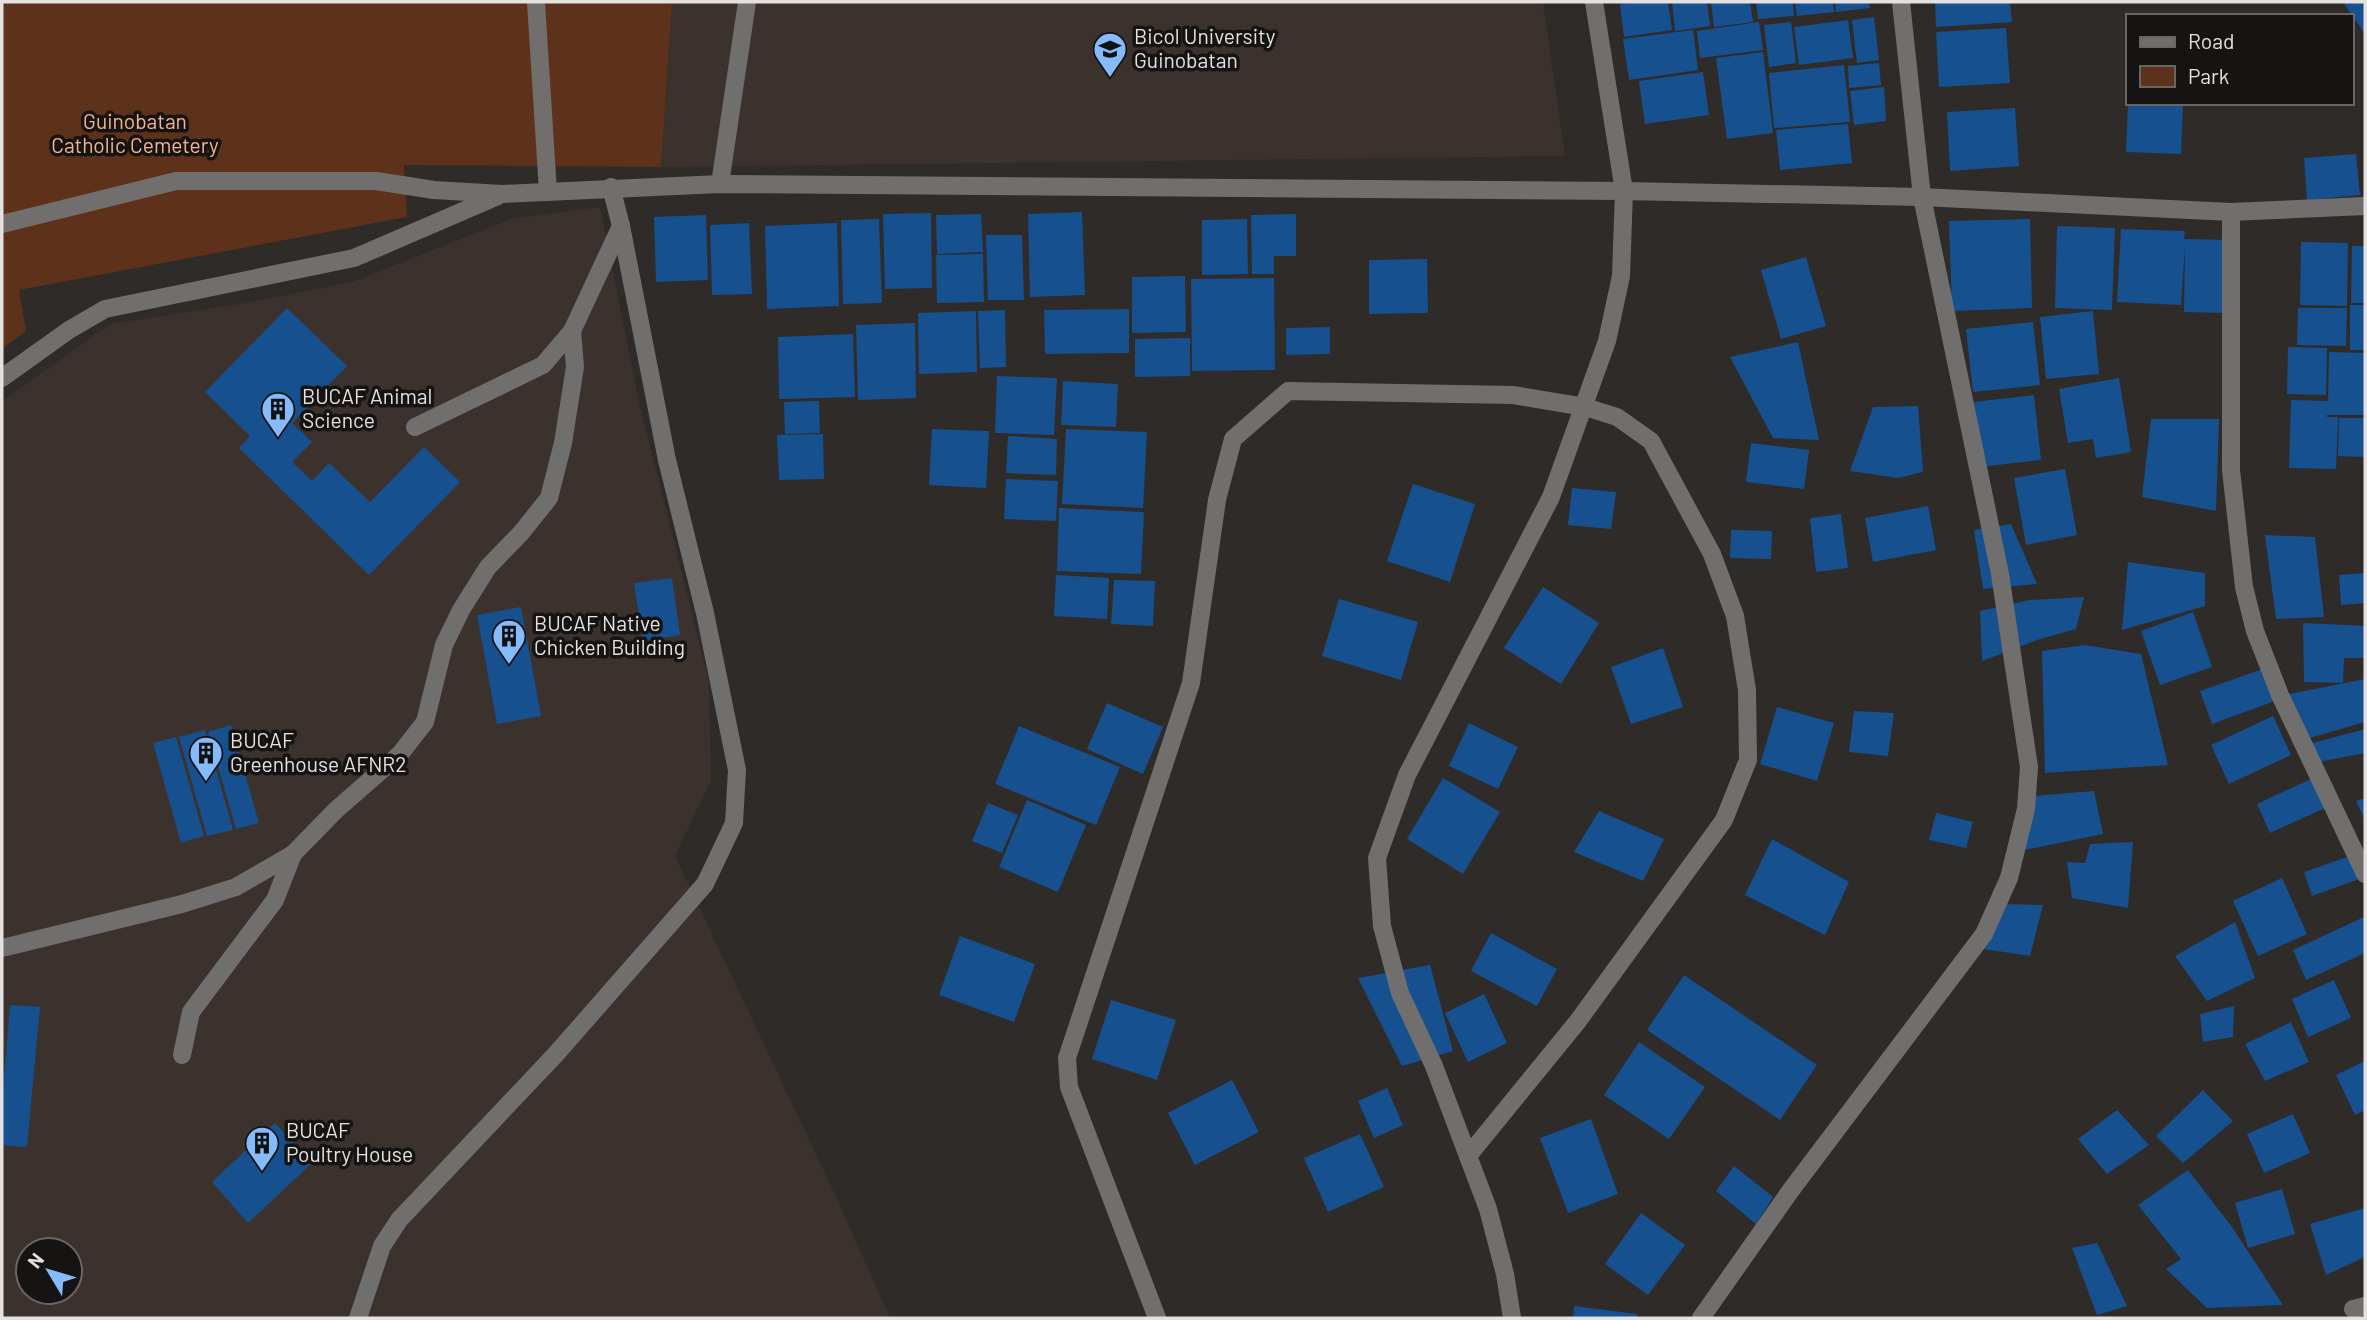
<svg xmlns="http://www.w3.org/2000/svg" width="2367" height="1320" font-family="Barlow,sans-serif">
<style>
.built{fill:#3c322d;fill-rule:evenodd}
.green{fill:#5d311a}
.building{fill:#16508e}
.lines{fill:none;stroke-linecap:round;stroke-linejoin:round}
.minor{stroke:#716f6e;stroke-width:18}
.labels{text-anchor:middle;stroke-width:7;stroke-linejoin:round;paint-order:stroke}
.poi-label{font-size:21px;fill:#e4e1e0;stroke:#161413;text-anchor:start}
.park-label{font-size:21px;fill:#f6b494;stroke:#161413}
</style>
<rect width="100%" height="100%" fill="#2f2b29"/>
<!-- built -->
<g class="built">
<path d="M672 2H1543L1565 156 661 167Z"/>
<path d="M600 207 640 406 709 682 711 780 675 856 833 1190 890 1318H2V401L110 324 246 303 352 282 514 218ZM28 1250H70V1292H28Z"/>
</g>
<!-- green -->
<path class="green" d="M2 2H672L661 167 404 165 407 217 19 290 26 331 2 349Z"/>
<!-- building -->
<g class="building">
<path d="M1634 2H1668L1672 30 1624 37 1620 4Z"/>
<path d="M1672 2H1707L1710 26 1675 31Z"/>
<path d="M1711 2H1750L1753 22 1714 27Z"/>
<path d="M1756 2H1793L1794 16 1758 19Z"/>
<path d="M1795 2H1833L1834 12 1797 16Z"/>
<path d="M1835 2H1869L1870 8 1836 12Z"/>
<path d="M1935 2H2010L2012 22 1936 27Z"/>
<path d="M2343 2H2365V34Z"/>
<path d="M1874 17 1879 60 1857 63 1852 20Z"/>
<path d="M1848 20 1853 58 1799 65 1794 27Z"/>
<path d="M1759 22 1763 50 1700 58 1697 31Z"/>
<path d="M1791 22 1796 63 1769 67 1764 25Z"/>
<path d="M2006 28 2010 83 1939 87 1936 32Z"/>
<path d="M1693 30 1698 70 1629 80 1623 39Z"/>
<path d="M1763 52 1773 133 1727 139 1716 58Z"/>
<path d="M1879 63 1881 85 1849 88 1848 66Z"/>
<path d="M1844 65 1850 122 1774 128 1769 73Z"/>
<path d="M1703 72 1709 115 1645 124 1639 81Z"/>
<path d="M1884 87 1886 121 1854 125 1850 91Z"/>
<path d="M2128 103H2183L2181 154 2126 152Z"/>
<path d="M2015 108 2019 166 1950 171 1947 112Z"/>
<path d="M1848 124 1852 163 1780 170 1776 130Z"/>
<path d="M2356 154 2360 195 2307 200 2304 158Z"/>
<path d="M1082 212 1085 295 1030 297 1028 214Z"/>
<path d="M931 213 932 288 885 289 883 214Z"/>
<path d="M981 214 983 252 937 254 936 215Z"/>
<path d="M1296 214V256H1274V274H1252L1251 215Z"/>
<path d="M706 215 708 280 656 282 654 217Z"/>
<path d="M879 219 882 303 843 304 841 220Z"/>
<path d="M1247 219 1248 274 1202 275V220Z"/>
<path d="M2030 219 2032 308 1952 311 1949 221Z"/>
<path d="M749 223 752 294 712 295 710 225Z"/>
<path d="M837 223 839 306 767 309 765 226Z"/>
<path d="M2057 226 2115 228 2112 310 2055 308Z"/>
<path d="M2121 229 2185 231 2184 239 2231 240 2229 313 2184 312 2185 246 2181 305 2117 302Z"/>
<path d="M986 235H1022L1024 300H988Z"/>
<path d="M2301 242 2348 243 2347 306 2300 305Z"/>
<path d="M2352 246H2365V303H2351Z"/>
<path d="M983 254 984 302 937 303 936 255Z"/>
<path d="M1806 257 1826 326 1781 339 1761 270Z"/>
<path d="M1427 259 1428 313 1369 314V260Z"/>
<path d="M1185 276 1186 332 1132 333V277Z"/>
<path d="M1274 278 1275 370 1192 371 1191 279Z"/>
<rect x="2350" y="305" width="15" height="45"/>
<path d="M287 308 347 366 292 423 312 442 292 462 312 481 329 463 370 502 424 447 460 482 369 575 239 448 250 436 205 392Z"/>
<path d="M2298 308H2347L2346 346 2297 345Z"/>
<path d="M1129 309V353L1045 354 1044 310Z"/>
<path d="M1005 310 1006 367 980 368 978 311Z"/>
<path d="M976 311 977 372 919 374 918 313Z"/>
<path d="M2093 311 2099 374 2046 379 2040 317Z"/>
<path d="M2033 322 2040 385 1973 392 1966 329Z"/>
<path d="M915 323 916 398 858 400 856 325Z"/>
<path d="M1330 327V354L1286 355V328Z"/>
<path d="M853 334 855 397 779 399 778 337Z"/>
<path d="M1190 338V376L1135 377V339Z"/>
<path d="M1798 342 1819 440 1773 438 1730 357Z"/>
<path d="M2288 347 2327 348 2326 395 2287 394Z"/>
<path d="M2329 352 2365 353V415H2327V417H2338L2336 469 2289 468 2291 400 2328 401Z"/>
<path d="M997 376 1057 378 1054 435 995 433Z"/>
<path d="M2119 378 2131 452 2096 458 2093 439 2068 443 2059 389Z"/>
<path d="M1063 381 1118 384 1116 427 1061 425Z"/>
<path d="M2034 395 2041 460 1980 467 1974 402Z"/>
<path d="M819 401 820 433 785 434 784 402Z"/>
<path d="M1918 406 1923 472 1898 478 1850 471 1873 407Z"/>
<path d="M2339 418H2365V457L2338 456Z"/>
<path d="M2151 419H2219L2216 511 2142 497Z"/>
<path d="M932 429 989 431 986 488 929 485Z"/>
<path d="M1066 429 1147 432 1143 508 1062 504Z"/>
<path d="M823 434 824 479 779 480 777 435Z"/>
<path d="M1008 436 1057 439 1056 475 1006 473Z"/>
<path d="M1751 443 1809 450 1804 489 1746 482Z"/>
<path d="M2065 469 2077 535 2026 545 2014 478Z"/>
<path d="M1006 479 1058 481 1056 521 1004 519Z"/>
<path d="M1413 484 1475 504 1450 582 1387 561Z"/>
<path d="M1572 488 1616 492 1611 529 1568 525Z"/>
<path d="M1928 506 1936 550 1873 562 1865 518Z"/>
<path d="M1059 508 1144 512 1141 574 1057 571Z"/>
<path d="M1841 514 1848 568 1816 572 1810 518Z"/>
<path d="M2011 524 2037 584 1983 589 1974 530Z"/>
<path d="M1731 530 1772 531 1771 559 1730 558Z"/>
<path d="M2265 535 2315 537 2324 617 2276 619Z"/>
<path d="M2128 562 2205 573V606L2122 630Z"/>
<path d="M2365 573V603L2341 605 2339 575Z"/>
<path d="M1056 575 1109 578 1107 619 1054 616Z"/>
<path d="M672 578 680 635 643 641 634 583Z"/>
<path d="M1114 580 1155 581 1153 626 1111 624Z"/>
<path d="M1543 587 1599 623 1561 684 1504 648Z"/>
<path d="M2084 597 2076 629 2040 639 1982 661 1980 611 2030 600Z"/>
<path d="M1339 599 1418 622 1401 680 1322 656Z"/>
<path d="M521 607 541 716 497 724 477 615Z"/>
<path d="M2193 612 2212 667 2160 685 2141 631Z"/>
<path d="M2303 623 2365 626V658H2344L2343 683 2304 682Z"/>
<path d="M2085 645 2141 654 2168 765 2045 773 2042 651Z"/>
<path d="M1663 648 1683 707 1631 724 1611 667Z"/>
<path d="M2263 669 2275 701 2212 724 2200 691Z"/>
<path d="M2365 679V722L2306 739 2289 694Z"/>
<path d="M1107 703 1163 727 1143 774 1087 749Z"/>
<path d="M1777 707 1834 723 1817 781 1760 764Z"/>
<path d="M1854 711 1894 713 1888 756 1849 752Z"/>
<path d="M2273 716 2291 755 2229 784 2211 745Z"/>
<path d="M1469 723 1518 747 1498 789 1449 766Z"/>
<path d="M231 725 259 823 236 829 208 732Z"/>
<path d="M1019 726 1120 767 1096 825 995 784Z"/>
<path d="M2365 729V753L2313 763 2309 744Z"/>
<path d="M205 730 233 830 207 836 179 737Z"/>
<path d="M176 737 204 836 181 843 153 743Z"/>
<path d="M1443 778 1500 812 1463 874 1407 839Z"/>
<path d="M2313 778 2325 808 2270 833 2257 804Z"/>
<path d="M2094 791 2103 834 2024 850 2033 796Z"/>
<path d="M2365 798V820L2356 801Z"/>
<path d="M1027 800 1086 825 1058 892 999 867Z"/>
<path d="M988 803 1018 815 1002 853 972 841Z"/>
<path d="M1599 811 1664 839 1643 881 1574 852Z"/>
<path d="M1936 813 1973 822 1966 848 1929 840Z"/>
<path d="M1772 839 1849 882 1825 935 1745 895Z"/>
<path d="M2133 842 2128 908 2072 898 2067 862 2085 863 2090 844Z"/>
<path d="M2353 855 2362 878 2312 896 2304 872Z"/>
<path d="M2282 878 2307 934 2258 956 2233 901Z"/>
<path d="M2005 904 2043 905 2030 956 1984 949Z"/>
<path d="M2364 917 2365 953 2306 980 2293 950Z"/>
<path d="M2235 922 2255 978 2207 1001 2175 956Z"/>
<path d="M1491 933 1557 969 1537 1006 1471 971Z"/>
<path d="M960 936 1035 964 1014 1022 939 995Z"/>
<path d="M1430 965 1453 1051 1402 1066 1358 978Z"/>
<path d="M1684 975 1817 1065 1780 1120 1647 1030Z"/>
<path d="M2334 980 2351 1018 2308 1037 2292 999Z"/>
<path d="M1484 994 1507 1043 1468 1062 1445 1013Z"/>
<path d="M1111 1000 1176 1020 1157 1080 1092 1059Z"/>
<path d="M10 1005 40 1007 27 1147 2 1145V1103Z"/>
<path d="M2234 1006 2233 1037 2203 1042 2200 1014Z"/>
<path d="M2291 1022 2309 1062 2265 1081 2245 1044Z"/>
<path d="M1639 1042 1705 1087 1669 1139 1604 1095Z"/>
<path d="M2365 1061V1110L2355 1115 2336 1075Z"/>
<path d="M1232 1080 1259 1132 1195 1165 1168 1113Z"/>
<path d="M1387 1088 1403 1125 1374 1138 1358 1101Z"/>
<path d="M2203 1090 2233 1121 2183 1163 2156 1136Z"/>
<path d="M2117 1110 2149 1145 2107 1174 2078 1139Z"/>
<path d="M2293 1114 2310 1153 2264 1173 2247 1134Z"/>
<path d="M1591 1119 1618 1194 1568 1213 1540 1138Z"/>
<path d="M275 1123 312 1163 248 1223 212 1182Z"/>
<path d="M1360 1134 1384 1187 1328 1212 1304 1158Z"/>
<path d="M1734 1166 1773 1197 1756 1224 1716 1191Z"/>
<path d="M2188 1170 2232 1227 2283 1305 2207 1308 2166 1269 2181 1259 2138 1205Z"/>
<path d="M2282 1189 2295 1234 2248 1248 2235 1203Z"/>
<path d="M2365 1208V1257L2326 1275 2310 1224Z"/>
<path d="M1641 1213 1685 1245 1648 1295 1605 1264Z"/>
<path d="M2097 1243 2127 1306 2097 1315 2072 1248Z"/>
<path d="M1574 1306 1637 1314V1318H1573Z"/>
</g>
<g class="lines">
<!-- minor -->
<g class="minor">
<path d="M536 2 548 192"/>
<path d="M720 184 747 2"/>
<path d="M2231 212V470L2244 587 2255 631 2280 695 2365 874"/>
<path d="M2 224 176 181H376L434 190 502 194 720 184 1624 191 1922 197 2231 212 2365 206"/>
<path d="M2 378 69 330 105 309 354 258 498 196"/>
<path d="M415 427 543 365 572 331 621 226"/>
<path d="M2 948 182 904 236 887 293 854"/>
<path d="M182 1055 191 1012 275 900 293 854 336 810 400 754 425 722 444 645 461 610 488 567 521 533 549 498 563 443 575 367 572 331"/>
<path d="M2353 1309 2365 1306"/>
<path d="M358 1318 382 1246 399 1220 556 1054 705 884 734 823 737 770 705 613 667 460 621 226 611 187"/>
<path d="M1157 1318 1069 1087 1067 1058 1191 683 1217 500 1233 439 1288 391 1513 395 1585 407 1617 417 1651 441 1712 554 1735 616 1747 690 1748 760 1724 820 1578 1021 1468 1156"/>
<path d="M1512 1318 1505 1274 1488 1209 1434 1066 1400 993 1382 926 1377 858 1407 775 1551 497 1607 341 1621 276 1624 191 1594 2"/>
<path d="M1701 1318 1791 1190 1984 934 2009 878 2026 809 2029 767 2000 574 1922 197 1901 2"/>
</g>
</g>
<!-- icons -->
<defs>
<symbol id="university-pin" viewBox="-11 -11 22 30"><path d="M0 17L-7.5 6A9.5 9.5 0 1 1 7.5 6Z" fill="#86bbfb" stroke="#161413"/><path d="M0-5L7-2L0 1L-7-2ZM-4 1L0 2.5L4 1V4Q0 6-4 4Z" fill="#111"/></symbol>
<symbol id="building-pin" viewBox="-11 -11 22 30"><path d="M0 17L-7.5 6A9.5 9.5 0 1 1 7.5 6Z" fill="#86bbfb" stroke="#161413"/><path d="M-4-6H4V6H1V3H-1V6H-4ZM-2.5-4.3h1.7v1.8h-1.7ZM.8-4.3h1.7v1.8H.8ZM-2.5-1h1.7V.8h-1.7ZM.8-1h1.7V.8H.8Z" fill="#111"/></symbol>
</defs>
<g fill-rule="evenodd">
<use href="#university-pin" x="1091" y="30" width="38" height="52"/>
<use href="#building-pin" x="259" y="390" width="38" height="52"/>
<use href="#building-pin" x="490" y="617" width="38" height="52"/>
<use href="#building-pin" x="187" y="734" width="38" height="52"/>
<use href="#building-pin" x="243" y="1124" width="38" height="52"/>
</g>
<g class="labels">
<!-- poi labels -->
<g class="poi-label">
<text x="1134" y="44">Bicol University<tspan x="1134" dy="24">Guinobatan</tspan></text>
<text x="302" y="404">BUCAF Animal<tspan x="302" dy="24">Science</tspan></text>
<text x="534" y="631">BUCAF Native<tspan x="534" dy="24">Chicken Building</tspan></text>
<text x="230" y="748">BUCAF<tspan x="230" dy="24">Greenhouse AFNR2</tspan></text>
<text x="286" y="1138">BUCAF<tspan x="286" dy="24">Poultry House</tspan></text>
</g>
<!-- park labels -->
<g class="park-label">
<text x="135" y="129">Guinobatan<tspan x="135" dy="24">Catholic Cemetery</tspan></text>
</g>
</g>
<!-- border -->
<rect width="2367" height="1320" fill="none" stroke="#e4e1e0" stroke-width="7"/>
<!-- legend -->
<rect x="2126" y="14" width="228" height="91" fill="#161413" stroke="#686665" stroke-width="2"/>
<rect x="2140" y="37" width="35" height="10" fill="#716f6e" stroke="#686665" stroke-width="2"/>
<text x="2188" y="49" font-size="21" fill="#e4e1e0">Road</text>
<rect x="2140" y="66" width="35" height="21" fill="#5d311a" stroke="#686665" stroke-width="2"/>
<text x="2188" y="84" font-size="21" fill="#e4e1e0">Park</text>
<!-- north arrow -->
<g transform="translate(49 1271) rotate(308)"><circle r="33" fill="#161413" stroke="#686665" stroke-width="2"/>
<path d="M0-5L12 26L0 18L-12 26Z" fill="#86bbfb"/>
<text y="-10" font-size="19" font-weight="bold" text-anchor="middle" fill="#e4e1e0">N</text>
</g>
</svg>
